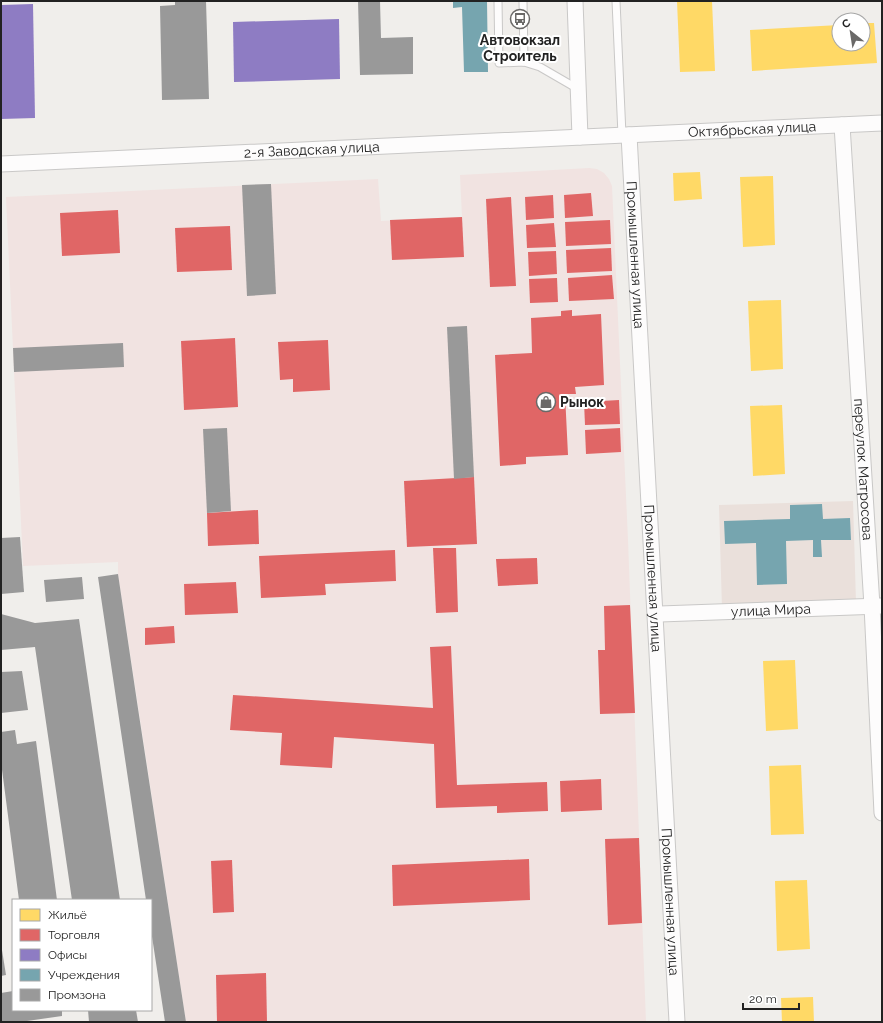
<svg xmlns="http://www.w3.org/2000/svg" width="883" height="1023" font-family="Raleway,sans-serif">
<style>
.commercial{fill:#f1e3e1}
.military{fill:#eae0db}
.homes{fill:#ffd966}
.shops{fill:#e06666}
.offices{fill:#8e7cc3}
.public{fill:#76a5af}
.industry{fill:#999}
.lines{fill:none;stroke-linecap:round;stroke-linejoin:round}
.lane-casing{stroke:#c9c8c7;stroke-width:9}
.street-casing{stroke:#c9c8c7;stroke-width:17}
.lane{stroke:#fdfcfc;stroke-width:7}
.street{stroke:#fdfcfc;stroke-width:15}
.labels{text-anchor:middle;stroke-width:4;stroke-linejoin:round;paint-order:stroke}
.poi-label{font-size:14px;font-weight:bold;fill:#222;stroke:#fff}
.street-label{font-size:14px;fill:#222;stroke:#fff}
</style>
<rect width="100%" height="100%" fill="#f0eeeb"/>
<!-- commercial -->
<path class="commercial" d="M589 168 597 169 604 173 609 179 612 186 628 540 646 1022H186L118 574V562L23 566 6 197 378 179 381 221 462 217 460 175Z"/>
<!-- military -->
<path class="military" d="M853 501 856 603 722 608 719 505Z"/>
<!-- homes -->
<g class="homes">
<path d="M677 1H712L715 71 680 72Z"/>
<path d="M863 23H874L877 63 752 71 750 30 839 25V44H863Z"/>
<path d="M700 172 702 199 674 201 673 173Z"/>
<path d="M773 176 775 245 743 247 740 177Z"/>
<path d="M781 300 783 369 751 371 748 301Z"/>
<path d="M782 405 785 474 753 476 750 406Z"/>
<path d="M795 660 798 729 766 731 763 661Z"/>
<path d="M801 765 804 834 771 835 769 766Z"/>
<path d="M807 880 810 949 777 951 775 881Z"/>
<path d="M813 997 814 1022H782L781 998Z"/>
</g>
<!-- shops -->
<g class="shops">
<path d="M591 193 593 216 565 218 564 195Z"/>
<path d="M553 195 554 218 526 220 525 197Z"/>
<path d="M511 197 516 286 490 287 486 199Z"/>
<path d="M118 210 120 253 62 256 60 213Z"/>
<path d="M462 217 464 257 392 260 390 220Z"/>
<path d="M610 220 611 244 566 246 565 222Z"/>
<path d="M554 223 556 247 527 248 526 225Z"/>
<path d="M230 226 232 270 177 272 175 228Z"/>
<path d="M611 248 612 271 567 273 566 250Z"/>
<path d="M556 251 557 274 529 276 528 252Z"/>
<path d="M612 275 614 299 569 301 568 278Z"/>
<path d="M557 278 558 302 530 303 529 279Z"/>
<path d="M572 310V316L601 314 604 385 575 387 576 394H565L568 455 526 457V464L500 466 495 355 532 353 531 318 561 316V311Z"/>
<path d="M235 338 238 407 184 410 181 341Z"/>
<path d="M328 340 330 390 293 392V379L280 380 278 342Z"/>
<path d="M619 400 620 424 585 425 584 402Z"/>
<path d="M620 428 621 452 586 454 585 430Z"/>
<path d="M474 477 477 544 407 547 404 481Z"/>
<path d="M258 510 259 544 208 546 207 513Z"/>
<path d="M433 548H456L458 612 436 613Z"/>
<path d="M395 550 396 581 325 584 326 595 261 598 259 556Z"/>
<path d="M537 558 538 584 498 586 496 559Z"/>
<path d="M236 582 238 613 185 615 184 584Z"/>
<path d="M630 605 635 713 600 714 598 650H605L604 606Z"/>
<path d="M174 626 175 643 145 645V628Z"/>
<path d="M451 646 457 785 547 782 548 811 497 813V806L436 808 434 744 334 737 332 768 280 765 282 733 230 730 233 695 433 708 430 647Z"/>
<path d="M601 779 602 810 561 812 560 781Z"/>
<path d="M639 838 642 923 608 925 605 839Z"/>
<path d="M529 859 530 900 393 906 392 865Z"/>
<path d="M232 860 234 912 213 913 211 861Z"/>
<path d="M266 973 267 1022H217L216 975Z"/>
</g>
<!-- offices -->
<g class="offices">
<path d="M33 4 35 118 1 119V5Z"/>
<path d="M339 19 340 79 234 82 233 22Z"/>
</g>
<!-- public -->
<g class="public">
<path d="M453 1H487L488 72H464L462 7 453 8Z"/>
<path d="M822 504 823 519 850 518 851 540H821L822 557H813V540L786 541 787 584 757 585 756 543 725 544 724 521 790 519V505Z"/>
</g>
<!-- industry -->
<g class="industry">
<path d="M175 1H206L209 99 162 100 160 6 175 5Z"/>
<path d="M358 1H380L381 38 413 37V74L360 75Z"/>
<path d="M271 184 276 294 247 296 242 185Z"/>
<path d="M467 326 474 477 454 479 447 327Z"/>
<path d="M123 343 124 367 14 372 13 348Z"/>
<path d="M227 428 231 511 207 513 203 429Z"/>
<path d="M20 537 24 592 1 594V538Z"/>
<path d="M118 574 137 702 186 1022H165L151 930V900H146L98 577Z"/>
<path d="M82 577 84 599 46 602 44 580Z"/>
<path d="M1 614 35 623 79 619 120 900H72L35 647 1 650Z"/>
<path d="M22 671 28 710 1 713V672Z"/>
<path d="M15 730 17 744 36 741 57 900H19L1 762V732Z"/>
<path d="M1 944 6 975 1 976Z"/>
<path d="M13 991V1010H62V1016L20 1022H1V993Z"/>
<path d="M88 1010H136L138 1022H89Z"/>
</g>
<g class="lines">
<defs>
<g id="lane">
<path d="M498 1 499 63 524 62 540 67 578 89"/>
<path d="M523 1 524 62"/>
<path d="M616 1 622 135"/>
</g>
<g id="street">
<path d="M575 1 580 137"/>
<path id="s1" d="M842 125 872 606 882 813"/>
<path id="s2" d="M629 135 677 1022"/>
<path id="s3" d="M1 164 882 123"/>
<path id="s4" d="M660 614 881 606"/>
</g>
</defs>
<!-- lane casing -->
<use href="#lane" class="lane-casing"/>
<!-- street casing -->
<use href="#street" class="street-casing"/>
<!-- lane -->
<use href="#lane" class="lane"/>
<!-- street -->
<use href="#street" class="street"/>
</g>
<!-- icons -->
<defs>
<symbol id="bus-ring" viewBox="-11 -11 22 22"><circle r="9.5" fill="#fff" stroke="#6a6968" stroke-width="1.5"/><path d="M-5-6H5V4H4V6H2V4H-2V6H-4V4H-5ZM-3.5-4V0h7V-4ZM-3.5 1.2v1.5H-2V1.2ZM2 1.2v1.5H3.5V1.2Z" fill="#6a6968"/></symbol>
<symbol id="shop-ring" viewBox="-11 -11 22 22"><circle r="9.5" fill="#fff" stroke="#6a6968" stroke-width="1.5"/><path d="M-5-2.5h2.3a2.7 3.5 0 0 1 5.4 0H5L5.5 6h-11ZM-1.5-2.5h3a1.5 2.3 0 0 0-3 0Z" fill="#6a6968"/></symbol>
</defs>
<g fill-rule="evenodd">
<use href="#bus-ring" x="509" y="8" width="22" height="22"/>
<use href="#shop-ring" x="535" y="391" width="22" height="22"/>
</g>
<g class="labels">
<!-- poi labels -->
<g class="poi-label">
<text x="520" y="45">Автовокзал<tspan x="520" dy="16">Строитель</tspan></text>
<text x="560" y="407" text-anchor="start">Рынок</text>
</g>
<!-- street labels -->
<g class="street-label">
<text dy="5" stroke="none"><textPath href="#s3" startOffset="752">Октябрьская улица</textPath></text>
<text dy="5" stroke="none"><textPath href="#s3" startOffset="311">2-я Заводская улица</textPath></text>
<text dy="5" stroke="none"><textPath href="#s2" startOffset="120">Промышленная улица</textPath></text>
<text dy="5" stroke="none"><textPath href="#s1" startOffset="345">переулок Матросова</textPath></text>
<text dy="5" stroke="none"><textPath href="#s2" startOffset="444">Промышленная улица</textPath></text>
<text dy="5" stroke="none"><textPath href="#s4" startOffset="111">улица Мира</textPath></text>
<text dy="5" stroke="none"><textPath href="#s2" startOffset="768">Промышленная улица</textPath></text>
</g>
</g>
<!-- border -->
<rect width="883" height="1023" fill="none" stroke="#222222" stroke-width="4"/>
<!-- legend -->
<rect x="12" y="899" width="140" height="112" fill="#ffffff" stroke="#a7a7a7"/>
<rect x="20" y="909" width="20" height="12" fill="#ffd966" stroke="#a7a7a7"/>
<text x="48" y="919" font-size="12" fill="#222222">Жильё</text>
<rect x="20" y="929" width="20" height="12" fill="#e06666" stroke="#a7a7a7"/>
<text x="48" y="939" font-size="12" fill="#222222">Торговля</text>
<rect x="20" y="949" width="20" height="12" fill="#8e7cc3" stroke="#a7a7a7"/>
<text x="48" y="959" font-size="12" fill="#222222">Офисы</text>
<rect x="20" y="969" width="20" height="12" fill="#76a5af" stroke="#a7a7a7"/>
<text x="48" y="979" font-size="12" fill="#222222">Учреждения</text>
<rect x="20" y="989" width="20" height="12" fill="#999999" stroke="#a7a7a7"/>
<text x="48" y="999" font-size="12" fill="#222222">Промзона</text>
<!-- north arrow -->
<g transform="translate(851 32) rotate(330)"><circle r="19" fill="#ffffff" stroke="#a7a7a7"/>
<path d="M0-3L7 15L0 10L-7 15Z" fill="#6a6968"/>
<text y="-6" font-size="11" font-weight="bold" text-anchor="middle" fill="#222222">С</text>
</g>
<!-- scale -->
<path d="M743 1003v6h56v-6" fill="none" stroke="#222222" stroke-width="2"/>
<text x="749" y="1003" font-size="12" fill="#222222" stroke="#ffffff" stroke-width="3" paint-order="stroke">20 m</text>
</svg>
